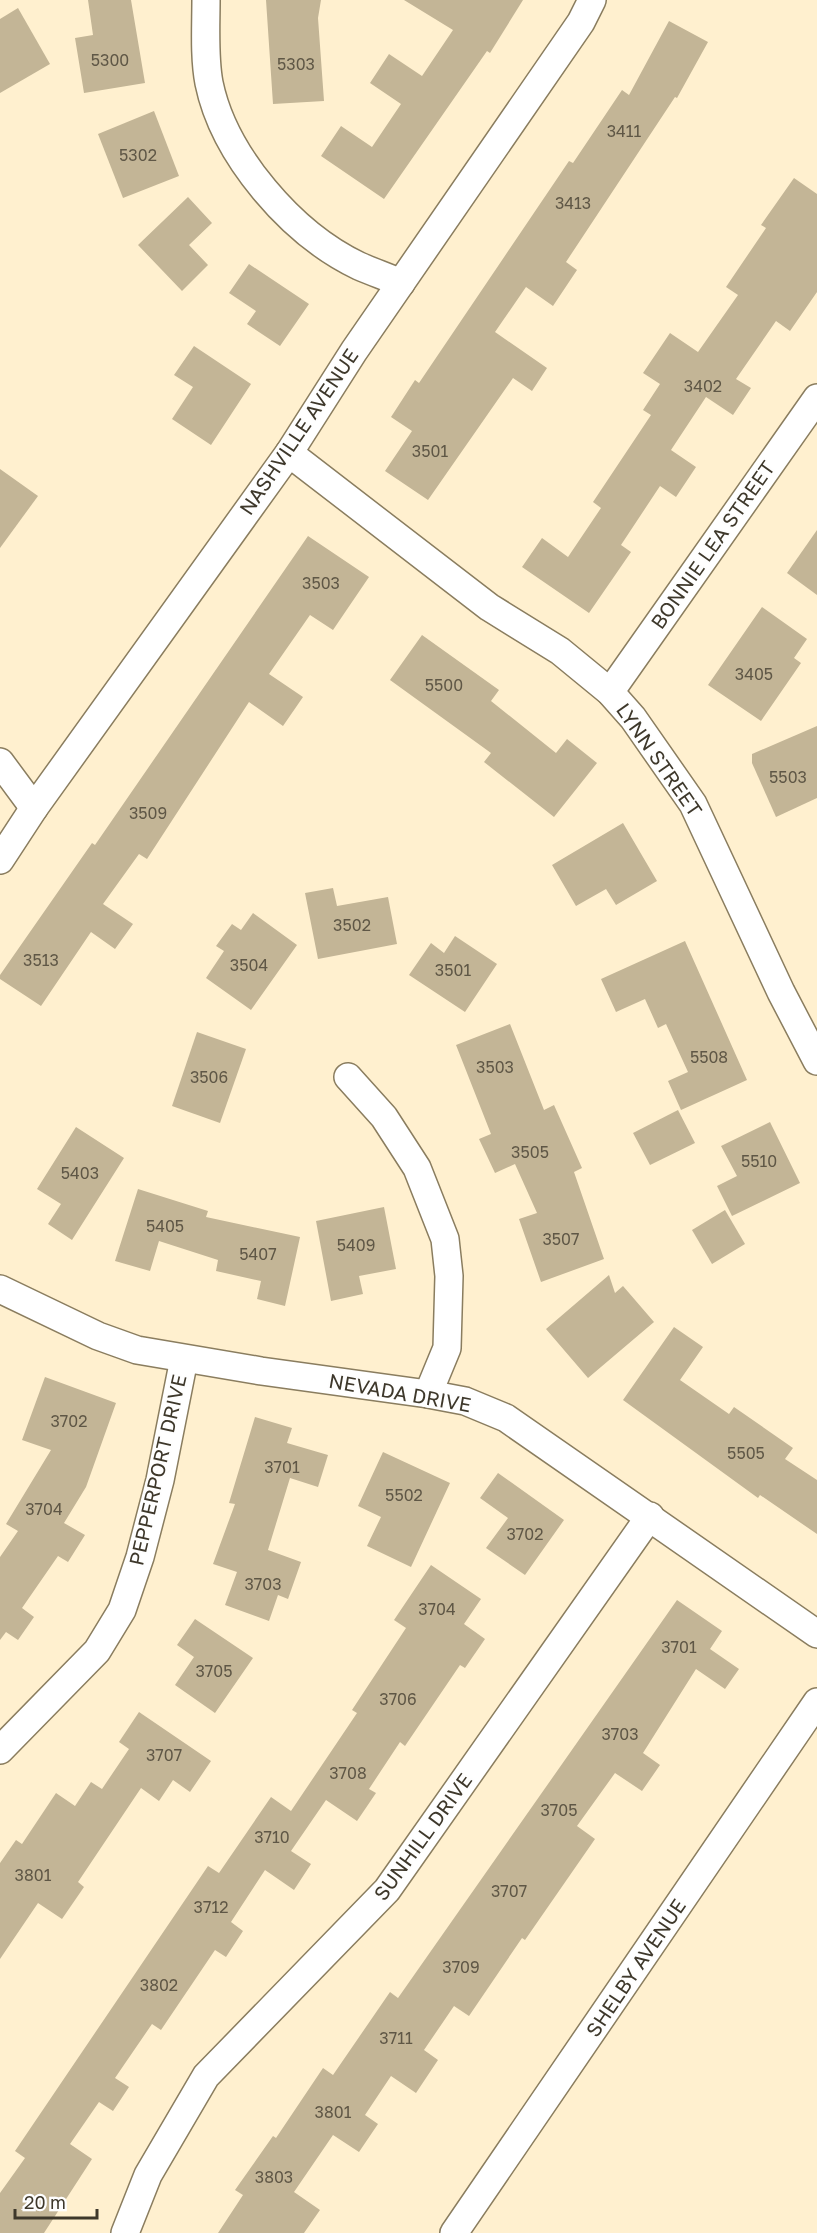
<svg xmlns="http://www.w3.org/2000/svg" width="817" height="2233" font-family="'Golos Text',sans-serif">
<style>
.building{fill:#c3b596}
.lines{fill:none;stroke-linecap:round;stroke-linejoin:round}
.minor-casing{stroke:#8a7d5f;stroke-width:30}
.minor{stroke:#fff;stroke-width:27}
.labels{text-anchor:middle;stroke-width:4.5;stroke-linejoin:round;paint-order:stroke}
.number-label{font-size:16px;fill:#5f5746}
.street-label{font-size:20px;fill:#3e382b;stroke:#fefefe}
</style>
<rect width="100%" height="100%" fill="#fff0cf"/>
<!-- building -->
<g class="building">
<path d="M88 0H131L145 83 84 93 75 38 93 35Z"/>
<path d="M266 0H321L318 18 324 101 273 104Z"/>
<path d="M404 0H523L490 53 487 51 384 199 321 156 341 126 372 147 401 104 370 83 389 54 422 76 453 30Z"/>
<path d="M18 8 50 64 0 93V19Z"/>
<path d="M669 21 708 42 677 98 675 97 566 262 577 270 553 306 526 287 495 332 547 368 532 391 513 378 428 500 385 471 412 431 391 417 415 380 419 383 569 161 573 163 622 90 629 95Z"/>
<path d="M154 111 179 176 123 198 98 134Z"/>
<path d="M794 178 817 194V292L790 331 776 321 736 379 751 388 733 415 706 397 671 450 696 467 676 497 660 486 621 545 631 552 589 613 522 567 542 538 568 557 601 508 593 502 651 415 643 410 660 384 643 373 670 333 698 352 738 295 726 287 766 228 761 225Z"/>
<path d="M188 197 212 223 189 245 208 265 182 291 138 245Z"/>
<path d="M249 264 309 304 280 346 247 324 256 311 229 293Z"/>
<path d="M194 346 251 384 211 445 172 419 193 387 174 375Z"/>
<path d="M0 469 38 496 0 548Z"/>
<path d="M817 530V595L787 573Z"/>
<path d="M308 536 369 577 333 630 310 615 269 674 303 697 283 726 249 702 147 859 139 854 103 904 133 924 115 949 91 932 41 1006 0 979V975L92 843 95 845Z"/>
<path d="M762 607 807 639 794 658 801 663 761 721 708 685Z"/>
<path d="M422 635 499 690 491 701 556 753 567 739 597 763 554 817 484 762 491 753 390 680Z"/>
<path d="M817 726V798L776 817 752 763V754Z"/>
<path d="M623 823 657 881 616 905 606 889 576 906 552 865Z"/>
<path d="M333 888 337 906 388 897 397 944 318 959 305 893Z"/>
<path d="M253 913 297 945 251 1010 206 978 224 951 216 946 232 924 241 930Z"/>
<path d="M455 936 497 964 465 1012 409 975 431 943 444 953Z"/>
<path d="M685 941 747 1080 681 1110 668 1081 688 1072 666 1024 658 1028 645 999 616 1012 601 979Z"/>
<path d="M510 1024 544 1110 554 1105 582 1168 574 1172 604 1259 541 1282 519 1219 537 1213 515 1164 495 1173 479 1139 491 1134 456 1045Z"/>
<path d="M197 1032 246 1049 220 1123 172 1106Z"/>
<path d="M678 1110 695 1143 650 1165 633 1133Z"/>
<path d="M770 1122 800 1183 732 1216 717 1186 737 1176 721 1146Z"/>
<path d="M76 1127 124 1158 72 1240 48 1224 61 1204 37 1189Z"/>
<path d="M138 1189 208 1211 206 1217 300 1237 285 1306 257 1299 261 1281 216 1271 218 1260 159 1241 150 1271 115 1261Z"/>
<path d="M384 1207 396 1269 359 1276 363 1294 331 1301 316 1221Z"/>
<path d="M725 1210 745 1244 712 1264 692 1230Z"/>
<path d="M609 1275 615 1293 623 1286 654 1322 588 1378 546 1329Z"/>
<path d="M674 1327 703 1347 680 1380 729 1414 734 1407 793 1448 785 1459 817 1480V1534L760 1495 758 1498 623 1400Z"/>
<path d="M45 1377 116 1403 86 1487 64 1523 85 1535 68 1562 58 1556 22 1608 34 1617 18 1640 6 1632 0 1640V1557L18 1531 6 1524 51 1450 22 1440Z"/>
<path d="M255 1417 292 1428 287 1443 328 1455 318 1487 290 1478 268 1550 301 1562 288 1599 278 1595 269 1621 225 1605 237 1572 213 1564 235 1504 229 1503Z"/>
<path d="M383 1452 450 1483 411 1567 367 1546 381 1517 358 1506Z"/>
<path d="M498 1473 564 1520 525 1575 486 1548 508 1518 480 1498Z"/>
<path d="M431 1565 481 1599 464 1624 485 1639 465 1668 460 1665 405 1746 400 1742 369 1789 376 1793 357 1821 326 1800 291 1851 311 1864 294 1890 265 1870 231 1922 243 1931 226 1957 215 1950 161 2030 152 2024 115 2078 129 2087 113 2111 99 2102 70 2144 92 2159 44 2233H0V2193L25 2158 15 2151 208 1866 219 1873 271 1797 291 1811 357 1713 352 1710 406 1628 394 1620Z"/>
<path d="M677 1600 722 1631 710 1649 739 1669 725 1689 696 1669 643 1753 660 1765 642 1791 615 1773 577 1826 595 1839 525 1940 522 1938 469 2016 454 2006 424 2050 438 2060 416 2093 391 2076 365 2115 378 2124 359 2152 333 2135 294 2192 320 2210 304 2233H218L243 2195 235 2190 273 2136 276 2138 323 2068 333 2075 390 1992 398 1998Z"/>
<path d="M195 1619 253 1658 215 1713 175 1685 194 1657 177 1645Z"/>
<path d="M139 1712 211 1761 190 1792 173 1780 159 1801 141 1788 78 1882 84 1887 62 1919 38 1903 0 1959V1863L16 1840 22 1844 56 1793 75 1806 91 1782 102 1789 129 1749 119 1742Z"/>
</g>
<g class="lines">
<defs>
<g id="minor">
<path d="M206 0C206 26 204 57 209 83 224 156 292 234 359 266 373 272 387 277 401 283"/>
<path d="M289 453 489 607 560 651 610 692 633 718 693 804 781 992 817 1061"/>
<path d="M610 692 817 398"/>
<path d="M0 762 34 808"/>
<path d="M0 860 34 808 289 453 354 351 581 22 592 0"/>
<path d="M348 1077 384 1117 417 1168 445 1239 449 1276 447 1348 428 1394"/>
<path d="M0 1289 98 1336 137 1350 261 1371 428 1394 465 1401 506 1418 817 1634"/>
<path d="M0 1750 97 1651 122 1610 140 1557 160 1480 184 1359"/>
<path d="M125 2233 148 2175 206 2076 387 1890 650 1516"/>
<path d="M454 2233 817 1702"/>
</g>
</defs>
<!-- minor casing -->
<use href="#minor" class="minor-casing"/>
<!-- minor -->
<use href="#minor" class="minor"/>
</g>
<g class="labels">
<!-- number labels -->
<g class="number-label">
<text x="110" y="66">5300</text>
<text x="296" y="70">5303</text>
<text x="624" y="137">3411</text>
<text x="138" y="161">5302</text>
<text x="573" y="209">3413</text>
<text x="703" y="392">3402</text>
<text x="430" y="457">3501</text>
<text x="321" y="589">3503</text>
<text x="754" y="680">3405</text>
<text x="444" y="691">5500</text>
<text x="788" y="783">5503</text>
<text x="148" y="819">3509</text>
<text x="352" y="931">3502</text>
<text x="41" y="966">3513</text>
<text x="249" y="971">3504</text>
<text x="453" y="976">3501</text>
<text x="709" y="1063">5508</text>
<text x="495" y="1073">3503</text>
<text x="209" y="1083">3506</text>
<text x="530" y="1158">3505</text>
<text x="759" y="1167">5510</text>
<text x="80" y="1179">5403</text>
<text x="165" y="1232">5405</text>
<text x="561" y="1245">3507</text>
<text x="356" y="1251">5409</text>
<text x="258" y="1260">5407</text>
<text x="69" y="1427">3702</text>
<text x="746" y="1459">5505</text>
<text x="282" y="1473">3701</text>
<text x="404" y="1501">5502</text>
<text x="44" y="1515">3704</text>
<text x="525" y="1540">3702</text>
<text x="263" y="1590">3703</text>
<text x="437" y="1615">3704</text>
<text x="679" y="1653">3701</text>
<text x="214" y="1677">3705</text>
<text x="398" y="1705">3706</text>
<text x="620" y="1740">3703</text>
<text x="164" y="1761">3707</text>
<text x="348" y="1779">3708</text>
<text x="559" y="1816">3705</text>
<text x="272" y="1843">3710</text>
<text x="33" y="1881">3801</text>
<text x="509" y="1897">3707</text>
<text x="211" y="1913">3712</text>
<text x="461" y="1973">3709</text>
<text x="159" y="1991">3802</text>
<text x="396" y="2044">3711</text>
<text x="333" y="2118">3801</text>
<text x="274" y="2183">3803</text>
</g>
<!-- street labels -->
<g class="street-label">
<text transform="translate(299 432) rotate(-56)" y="7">NASHVILLE AVENUE</text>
<text transform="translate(713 545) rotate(-55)" y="7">BONNIE LEA STREET</text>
<text transform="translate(659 760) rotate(55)" y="7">LYNN STREET</text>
<text transform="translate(400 1393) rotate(10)" y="7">NEVADA DRIVE</text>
<text transform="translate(158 1470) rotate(-77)" y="7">PEPPERPORT DRIVE</text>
<text transform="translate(423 1837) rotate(-54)" y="7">SUNHILL DRIVE</text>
<text transform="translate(636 1968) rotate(-56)" y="7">SHELBY AVENUE</text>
</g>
</g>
<!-- scale -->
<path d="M15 2209v9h82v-9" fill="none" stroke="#3e382b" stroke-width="3"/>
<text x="24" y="2209" font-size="18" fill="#3e382b" stroke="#fefefe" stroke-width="4.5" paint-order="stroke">20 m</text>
</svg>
